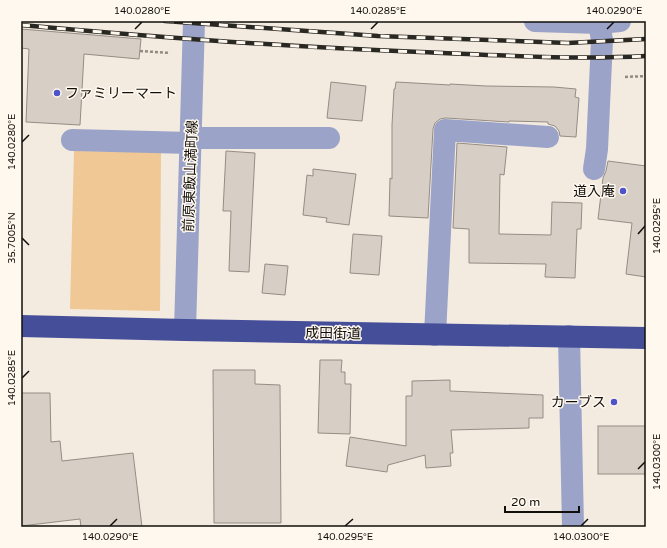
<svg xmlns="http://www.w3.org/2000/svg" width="667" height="548" font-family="'Varela Round','Noto Sans JP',sans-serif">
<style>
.green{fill:#f0c895}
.building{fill:#d7cfc5;stroke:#958d84}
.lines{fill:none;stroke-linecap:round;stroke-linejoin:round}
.path{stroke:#918b83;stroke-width:2.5;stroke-dasharray:3 2;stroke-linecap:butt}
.minor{stroke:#9ba3c8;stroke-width:22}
.highway{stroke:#454e98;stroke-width:22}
.rail-casing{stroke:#2a2823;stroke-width:4.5}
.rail{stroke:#fff8ef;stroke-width:3;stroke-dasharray:9;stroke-linecap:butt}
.ticks{fill:none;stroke:#110f0b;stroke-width:1.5}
.poi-dot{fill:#4e53ca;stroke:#fff8ef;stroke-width:1.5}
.labels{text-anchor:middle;stroke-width:3;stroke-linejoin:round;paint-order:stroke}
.poi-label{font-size:14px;fill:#110f0b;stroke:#fff8ef;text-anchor:end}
.street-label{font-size:14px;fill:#110f0b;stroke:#fff8ef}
.neatline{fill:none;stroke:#110f0b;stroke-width:1.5}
.ticks-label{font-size:10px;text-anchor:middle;fill:#110f0b}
</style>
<rect width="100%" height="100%" fill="#f3eae0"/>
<!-- green -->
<path class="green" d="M74 151 161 152 160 311 70 309Z"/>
<!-- building -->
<g class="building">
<path d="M21 29 141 39 139 59 84 54 80 125 26 122 29 49 21 48Z"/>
<path d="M331 82 366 86 362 121 327 118Z"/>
<path d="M396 82 450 85V84L486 86 554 87 576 89 575 97 579 98 576 137 560 136 559 131 555 126 548 124V122L509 121V122L446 118 440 119 435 123 433 129 428 218 389 216 390 178 392 179V125L394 89H395Z"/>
<path d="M457 143 507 147 504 175 500 174 499 234 551 235 552 202 582 203 581 229H577L575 278 545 277 546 264 469 263V229L453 228Z"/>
<path d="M226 151 255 153 249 272 229 271 231 211H223Z"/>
<path d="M608 161 646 166V277L626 274 632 223 598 219 603 178 606 171Z"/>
<path d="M313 169 356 174 349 225 326 222 327 218 303 215 307 175 313 176Z"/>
<path d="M353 234 382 236 379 275 350 273Z"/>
<path d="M265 264 288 266 285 295 262 293Z"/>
<path d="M320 360H342L341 372H345V384H351L350 434 318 433Z"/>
<path d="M213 370H255V384L280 385 281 523H214Z"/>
<path d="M450 380V391L543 395V418H529V428L451 430 453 453H450L451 466 426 468 425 455 388 465 387 472 346 466 350 437 406 446V396H412V381Z"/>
<path d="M21 393H50L51 442 60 441 62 461 133 453 142 527H81L80 519 21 526Z"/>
<rect x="598" y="426" width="48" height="48"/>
</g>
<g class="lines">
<!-- path -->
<g class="path">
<path d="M140 51 170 53"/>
<path d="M625 77 646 76"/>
</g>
<!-- minor -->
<g class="minor">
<path d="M535 21 599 23 620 21"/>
<path d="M191 138H329"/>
<path d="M72 140 191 143"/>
<path d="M594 169 597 149 602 40 599 23"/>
<path d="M185 330 194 21"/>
<path d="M435 335 445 130 548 137"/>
<path d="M569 336 573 527"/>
</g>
<!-- highway -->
<path class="highway" d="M21 326 185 330 646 338"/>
<defs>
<g id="rail">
<path d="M165 21 378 36 568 43 646 39"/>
<path d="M21 25C153 37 287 47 420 52 495 55 570 60 646 56"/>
</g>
</defs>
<!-- rail casing -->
<use href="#rail" class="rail-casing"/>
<!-- rail -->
<use href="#rail" class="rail"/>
</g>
<!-- ticks -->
<path class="ticks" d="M135 29 142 22M371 29 378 22M607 29 614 22M22 142 29 135M638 234 645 226M22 238 29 245M22 378 29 371M638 469 645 462M110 526 117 519M345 526 353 519M581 526 588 519"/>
<!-- markers -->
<g class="poi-dot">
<circle cx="57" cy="93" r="4"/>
<circle cx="623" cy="191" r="4"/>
<circle cx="614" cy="402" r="4"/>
</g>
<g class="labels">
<!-- poi labels -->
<g class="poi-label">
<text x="65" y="98" text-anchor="start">ファミリーマート</text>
<text x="615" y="196">道入庵</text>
<text x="606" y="407">カーブス</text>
</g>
<!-- street labels -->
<g class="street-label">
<text transform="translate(190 176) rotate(-88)" y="5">前原東飯山満町線</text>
<text transform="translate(333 333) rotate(1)" y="5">成田街道</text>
</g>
</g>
<!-- border -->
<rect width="667" height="548" fill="none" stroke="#fff8ef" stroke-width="44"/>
<!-- scale -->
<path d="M505 506v6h74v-6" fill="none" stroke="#110f0b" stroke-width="2"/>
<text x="511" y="506" font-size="12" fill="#110f0b" stroke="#fff8ef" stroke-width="3" paint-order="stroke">20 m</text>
<rect x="22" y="22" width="623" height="504" class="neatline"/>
<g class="ticks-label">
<text x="142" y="14">140.0280°E</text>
<text x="378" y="14">140.0285°E</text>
<text x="614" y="14">140.0290°E</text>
<text transform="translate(11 142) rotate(-90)" y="4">140.0280°E</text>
<text transform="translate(656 226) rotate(-90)" y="4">140.0295°E</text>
<text transform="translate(11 238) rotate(-90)" y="4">35.7005°N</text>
<text transform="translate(11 378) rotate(-90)" y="4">140.0285°E</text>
<text transform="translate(656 462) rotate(-90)" y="4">140.0300°E</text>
<text x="110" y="540">140.0290°E</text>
<text x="345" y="540">140.0295°E</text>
<text x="581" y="540">140.0300°E</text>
</g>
</svg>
